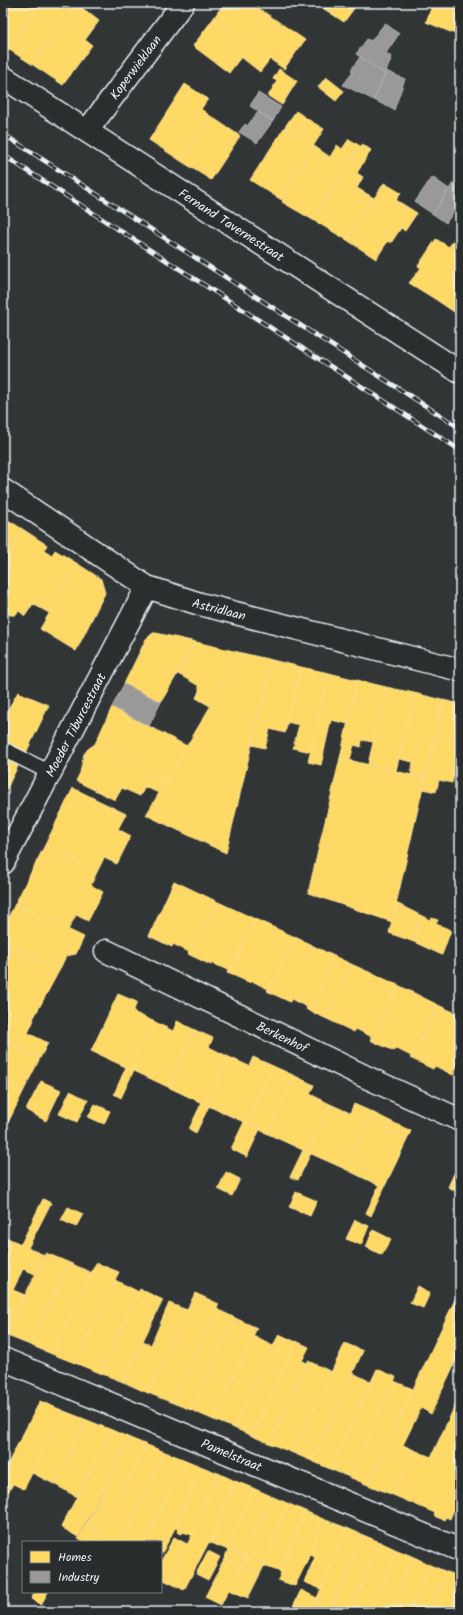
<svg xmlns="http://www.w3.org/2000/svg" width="463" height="1615" font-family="Kalam,sans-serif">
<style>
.homes{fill:#ffd966;stroke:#f8e092}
.industry{fill:#999;stroke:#b1b3b6}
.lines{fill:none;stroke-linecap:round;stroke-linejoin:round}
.service-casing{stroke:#e8f1f8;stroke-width:17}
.minor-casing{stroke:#e8f1f8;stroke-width:25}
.service{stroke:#2a2d2e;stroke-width:14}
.minor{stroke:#2a2d2e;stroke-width:22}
.rail-casing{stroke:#e8f1f8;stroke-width:4.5}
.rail{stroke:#2a2d2e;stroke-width:3;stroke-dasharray:9;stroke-linecap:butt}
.labels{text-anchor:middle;stroke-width:4;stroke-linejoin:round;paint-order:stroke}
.street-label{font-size:13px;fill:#e8f1f8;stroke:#2a2d2e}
</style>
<rect width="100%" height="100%" fill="#323536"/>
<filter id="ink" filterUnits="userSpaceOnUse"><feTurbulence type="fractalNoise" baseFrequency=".025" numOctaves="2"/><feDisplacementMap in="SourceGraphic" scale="8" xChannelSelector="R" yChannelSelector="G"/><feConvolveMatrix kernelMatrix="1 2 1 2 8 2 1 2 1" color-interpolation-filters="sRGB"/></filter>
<g filter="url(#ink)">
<!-- homes -->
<g class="homes">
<path d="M3 3H11L3 14Z"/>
<path d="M11 3H41L8 49 3 45V14Z"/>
<path d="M41 3H75L77 4 33 65 8 49Z"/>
<path d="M224 3H251L305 40 284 69 213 19Z"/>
<path d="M315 3H358L344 22Z"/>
<path d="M433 3H460V36L426 22Z"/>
<path d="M77 4 99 21 85 40 92 45 63 85 33 65Z"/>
<path d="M213 19 270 59 260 72 241 57 229 73 193 46Z"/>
<path d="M279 69 297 81 282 105 268 96 277 81 273 79Z"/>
<path d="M326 77 344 91 336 101 318 87Z"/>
<path d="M185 84 208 99 201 109 209 115 181 161 149 140Z"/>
<path d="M296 111 309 120 298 137 284 128Z"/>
<path d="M209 115 240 136 211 180 181 161Z"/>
<path d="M309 120 324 129 280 199 250 180 284 128 298 137Z"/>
<path d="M349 139 360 146 313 220 282 202 283 200 280 199 314 146 330 157 337 145 342 149Z"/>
<path d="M362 144 371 150 357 173 363 177 357 188 374 198 347 240 313 220Z"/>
<path d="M384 183 401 193 396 200 417 213 405 231 401 228 391 243 388 241 376 259 347 240Z"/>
<path d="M460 230V261L435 299 409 283 421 268 418 266 436 239 449 247Z"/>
<path d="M460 261V316L435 299Z"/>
<path d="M3 517 24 530 3 564Z"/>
<path d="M24 530 47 545 44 550 52 555 55 550 78 564 49 613 33 604 25 616 19 611 15 615H9L7 610 8 605 3 602V598L9 588 3 585V564Z"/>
<path d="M78 564 101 579 105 593 76 651 40 629Z"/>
<path d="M153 633H156L196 642 161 702 124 684 146 639Z"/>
<path d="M196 642 242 653 210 706 196 698 199 691V686L178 674Z"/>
<path d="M242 653 272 660 226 853 146 815Z"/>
<path d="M272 660 301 667 285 733 270 729 265 748 252 745Z"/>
<path d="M301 667 329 673 311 752 293 748 299 725 287 722Z"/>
<path d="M329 673 357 680 348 724 331 720 321 765 308 762Z"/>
<path d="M357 680 386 687 373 742 362 740 361 747 354 745 350 760 340 758Z"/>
<path d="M386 687 414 693 396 771 368 764Z"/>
<path d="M18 692 49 705 25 755 3 744V715L4 716Z"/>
<path d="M414 693 443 700 425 778 411 775 413 762 399 759Z"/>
<path d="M443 700 460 704V753L452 783 439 780 436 792 423 789Z"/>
<path d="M112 707 187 746 167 781 95 744Z"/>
<path d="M95 744 167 781 159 793 145 787 140 796 122 788 115 800 76 781 80 773 84 754 88 749Z"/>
<path d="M3 756 19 764 3 796Z"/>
<path d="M340 758 425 778 392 922 308 893Z"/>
<path d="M73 788 126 814 118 829 131 836 117 864 104 858 97 872 45 845Z"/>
<path d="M45 845 97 872 91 885 103 892 88 921 76 915 68 930 15 904Z"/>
<path d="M174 881 216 901 190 955 188 954 189 952 173 944 172 947 149 936Z"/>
<path d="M216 901 255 919 230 974 227 973 228 970 212 963 211 965 190 955Z"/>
<path d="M396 903 420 915 414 942 389 933Z"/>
<path d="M15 904 84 937 76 954 66 956 59 971 3 943V928Z"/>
<path d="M420 915 430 920 431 918 438 920 436 924 451 930 442 955 414 942Z"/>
<path d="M255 919 295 937 269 992 267 991 268 989 252 981 251 983 230 974Z"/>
<path d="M295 937 334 956 309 1011 306 1009 307 1007 291 999 290 1002 269 992Z"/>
<path d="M3 943 59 971 33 1019 34 1020 28 1033 48 1043 40 1058 3 1040Z"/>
<path d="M334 956 351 964 325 1018 309 1011Z"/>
<path d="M351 964 398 985 372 1041 370 1039 372 1037 356 1029 354 1032 325 1018Z"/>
<path d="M398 985 438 1005 412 1059 410 1058 411 1056 395 1048 394 1051 372 1041Z"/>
<path d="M118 994 137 1002 133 1012 153 1021 130 1069 91 1051Z"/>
<path d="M438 1005 460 1015V1059L453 1075 435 1066 433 1069 412 1059Z"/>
<path d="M153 1021 173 1031 177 1021 195 1030 168 1087 130 1069Z"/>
<path d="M195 1030 213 1038 209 1047 229 1057 206 1105 168 1087Z"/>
<path d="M3 1040 40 1058 23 1092 3 1082Z"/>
<path d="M229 1057 249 1066 253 1057 273 1066 246 1123 206 1105Z"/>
<path d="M273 1066 295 1076 268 1134 246 1123Z"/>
<path d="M126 1067 134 1070 121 1098 114 1094Z"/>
<path d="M295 1076 314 1085 310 1094 330 1104 307 1152 268 1134Z"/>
<path d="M41 1081 61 1090 46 1121 26 1110Z"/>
<path d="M3 1082 23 1092 3 1133Z"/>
<path d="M70 1091 88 1100 77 1122 59 1114Z"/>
<path d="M202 1102 209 1106 196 1133 189 1129Z"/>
<path d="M95 1104 110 1111 104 1124 88 1117Z"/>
<path d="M330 1104 350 1113 354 1104 372 1112 345 1169 307 1152Z"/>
<path d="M372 1112 390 1121 385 1130 407 1140 384 1188 345 1169Z"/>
<path d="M390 1121 411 1131 407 1140 385 1130Z"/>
<path d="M244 1122 260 1129 247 1157 231 1149Z"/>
<path d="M303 1150 311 1153 298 1180 290 1177Z"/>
<path d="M460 1160V1193L448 1187Z"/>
<path d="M226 1172 240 1179 232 1196 218 1189Z"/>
<path d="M379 1185 384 1188 371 1216 366 1213Z"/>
<path d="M296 1192 317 1201 310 1216 289 1207Z"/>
<path d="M43 1199 51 1203 28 1248 44 1255 35 1274 23 1269 13 1290 25 1295 5 1335 3 1334V1281Z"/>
<path d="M68 1207 83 1214 76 1227 61 1220Z"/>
<path d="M355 1220 369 1226 361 1245 346 1239Z"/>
<path d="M373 1230 391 1239 382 1255 366 1247Z"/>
<path d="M3 1236 21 1244 3 1281Z"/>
<path d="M46 1253 70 1263 30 1345 5 1335Z"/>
<path d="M70 1263 92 1273 52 1354 30 1345Z"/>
<path d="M96 1263 119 1272 75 1363 52 1354Z"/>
<path d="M115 1280 139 1292 100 1373 75 1363Z"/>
<path d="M418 1286 430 1293 423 1308 410 1303Z"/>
<path d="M140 1289 163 1300 123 1382 100 1373Z"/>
<path d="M460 1289V1352L431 1414 421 1408 403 1445 414 1450 393 1495 368 1485Z"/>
<path d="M195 1293 219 1304 173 1403 148 1393Z"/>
<path d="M169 1303 187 1310 148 1393 123 1382 143 1341 151 1345Z"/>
<path d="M217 1309 235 1318 191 1410 173 1403Z"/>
<path d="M235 1318 257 1328 214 1420 191 1410Z"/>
<path d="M279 1334 296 1342 252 1436 234 1428Z"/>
<path d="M253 1336 273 1346 234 1428 214 1420Z"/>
<path d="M296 1341 309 1347 302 1361 307 1363 271 1444 252 1436Z"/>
<path d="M345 1343 363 1351 312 1461 293 1453Z"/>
<path d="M308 1361 332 1372 293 1453 271 1444Z"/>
<path d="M377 1369 396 1377 349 1477 330 1469Z"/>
<path d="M353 1373 371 1382 330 1469 312 1461Z"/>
<path d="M394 1381 413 1389 368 1485 349 1477Z"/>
<path d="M460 1395V1494L450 1519 446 1517 444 1520 434 1516 435 1513 393 1495 414 1450 431 1457Z"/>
<path d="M40 1401 64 1411 24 1489 13 1484 6 1496 3 1494V1473Z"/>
<path d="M64 1411 87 1420 54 1484 32 1473Z"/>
<path d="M87 1420 112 1430 77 1497 54 1484Z"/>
<path d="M112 1430 130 1438 78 1537 61 1527Z"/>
<path d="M130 1438 147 1445 102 1532 86 1524Z"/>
<path d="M147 1445 165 1452 122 1542H97Z"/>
<path d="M165 1452 183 1459 156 1521 145 1542H122Z"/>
<path d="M183 1459 200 1466 175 1528 161 1555V1542H145L156 1521Z"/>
<path d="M200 1466 218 1473 192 1535 183 1532 182 1534 177 1532 178 1529 175 1528Z"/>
<path d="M218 1473 235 1481 211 1543 209 1542 184 1590 168 1582 192 1535Z"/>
<path d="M235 1481 253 1488 228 1550 211 1543Z"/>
<path d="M253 1488 271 1496 245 1557 228 1550Z"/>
<path d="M271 1496 287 1503 264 1566 245 1557Z"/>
<path d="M287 1503 305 1511 281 1572 264 1566Z"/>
<path d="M305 1511 323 1519 310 1555 295 1586 278 1580Z"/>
<path d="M323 1519 347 1528 321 1589 304 1582 315 1557 310 1555Z"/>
<path d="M86 1524 102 1532 97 1542H84L78 1539Z"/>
<path d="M347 1528 363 1535 333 1606 331 1612H311Z"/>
<path d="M363 1535 380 1542 350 1612H331Z"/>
<path d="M174 1537 187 1544 168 1582 161 1579V1561Z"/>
<path d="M380 1542 397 1550 370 1612H350Z"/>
<path d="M228 1550 245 1557 241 1566 224 1559Z"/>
<path d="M397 1550 414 1557 389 1612H370Z"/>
<path d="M208 1551 220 1557 208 1580 196 1574Z"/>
<path d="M245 1557 264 1566 260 1574 241 1566Z"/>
<path d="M414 1557 430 1565 409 1612H389Z"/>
<path d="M224 1559 241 1566 221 1605 205 1597Z"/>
<path d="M430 1565 447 1572 430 1612H409Z"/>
<path d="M241 1566 260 1574 248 1598 229 1590Z"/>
<path d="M447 1572 460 1577V1589L450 1612H430Z"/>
<path d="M460 1589V1612H450Z"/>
<path d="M301 1590 317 1598 311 1612H290Z"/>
<path d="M35 1592H48L41 1605 31 1599Z"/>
</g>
<!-- industry -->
<g class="industry">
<path d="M385 23 399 34 386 53 392 57 385 74 356 54 367 39 371 41Z"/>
<path d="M360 57 385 74 374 100 343 85 353 72 351 70Z"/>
<path d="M386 71 405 79 394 110 374 100Z"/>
<path d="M258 93 281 107 273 121 250 106Z"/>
<path d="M258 112 273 121 257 143 239 132 245 124 247 126Z"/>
<path d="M432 177 449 189 433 214 415 202Z"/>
<path d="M453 183 460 187V202L446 223 433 214Z"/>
<path d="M124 684 161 702 149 726 112 707Z"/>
</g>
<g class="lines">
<defs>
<path id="service" d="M3 749 49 772"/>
<g id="minor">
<path id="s1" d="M3 77 460 372"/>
<path id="s2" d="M87 131 183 3"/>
<path id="s3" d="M3 490 147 587 200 604 460 670"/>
<path id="s4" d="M3 863 147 587"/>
<path id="s5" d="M106 951 366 1077 460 1120"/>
<path id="s6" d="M3 1359 460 1550"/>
</g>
</defs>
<!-- service casing -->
<use href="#service" class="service-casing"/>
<!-- minor casing -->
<use href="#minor" class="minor-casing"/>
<!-- service -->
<use href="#service" class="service"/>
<!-- minor -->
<use href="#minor" class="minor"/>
<defs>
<g id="rail">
<path d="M3 134 460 428"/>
<path d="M3 155 460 450"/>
</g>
</defs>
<!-- rail casing -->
<use href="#rail" class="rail-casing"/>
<!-- rail -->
<use href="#rail" class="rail"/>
</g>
</g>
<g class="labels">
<!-- street labels -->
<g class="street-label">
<text dy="5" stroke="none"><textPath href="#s2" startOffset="80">Koperwieklaan</textPath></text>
<text dy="5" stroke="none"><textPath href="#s1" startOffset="272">Fernand Tavernestraat</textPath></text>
<text dy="5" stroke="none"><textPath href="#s3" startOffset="249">Astridlaan</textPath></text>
<text dy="5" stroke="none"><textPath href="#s4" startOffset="156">Moeder Tiburcestraat</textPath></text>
<text dy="5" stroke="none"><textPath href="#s5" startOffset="196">Berkenhof</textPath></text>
<text dy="5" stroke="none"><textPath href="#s6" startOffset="248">Pamelstraat</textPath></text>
</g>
</g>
<!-- margin -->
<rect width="463" height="1615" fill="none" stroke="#2a2d2e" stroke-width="16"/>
<rect x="8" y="8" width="447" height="1599" fill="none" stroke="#e8f1f8" stroke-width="1.5" filter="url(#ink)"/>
<!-- legend -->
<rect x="22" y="1541" width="140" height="52" fill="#2a2d2e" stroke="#767b7f"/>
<rect x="30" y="1551" width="20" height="12" fill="#ffd966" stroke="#767b7f"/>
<text x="58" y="1561" font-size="12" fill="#e8f1f8">Homes</text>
<rect x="30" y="1571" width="20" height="12" fill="#999999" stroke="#767b7f"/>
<text x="58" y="1581" font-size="12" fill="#e8f1f8">Industry</text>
</svg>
